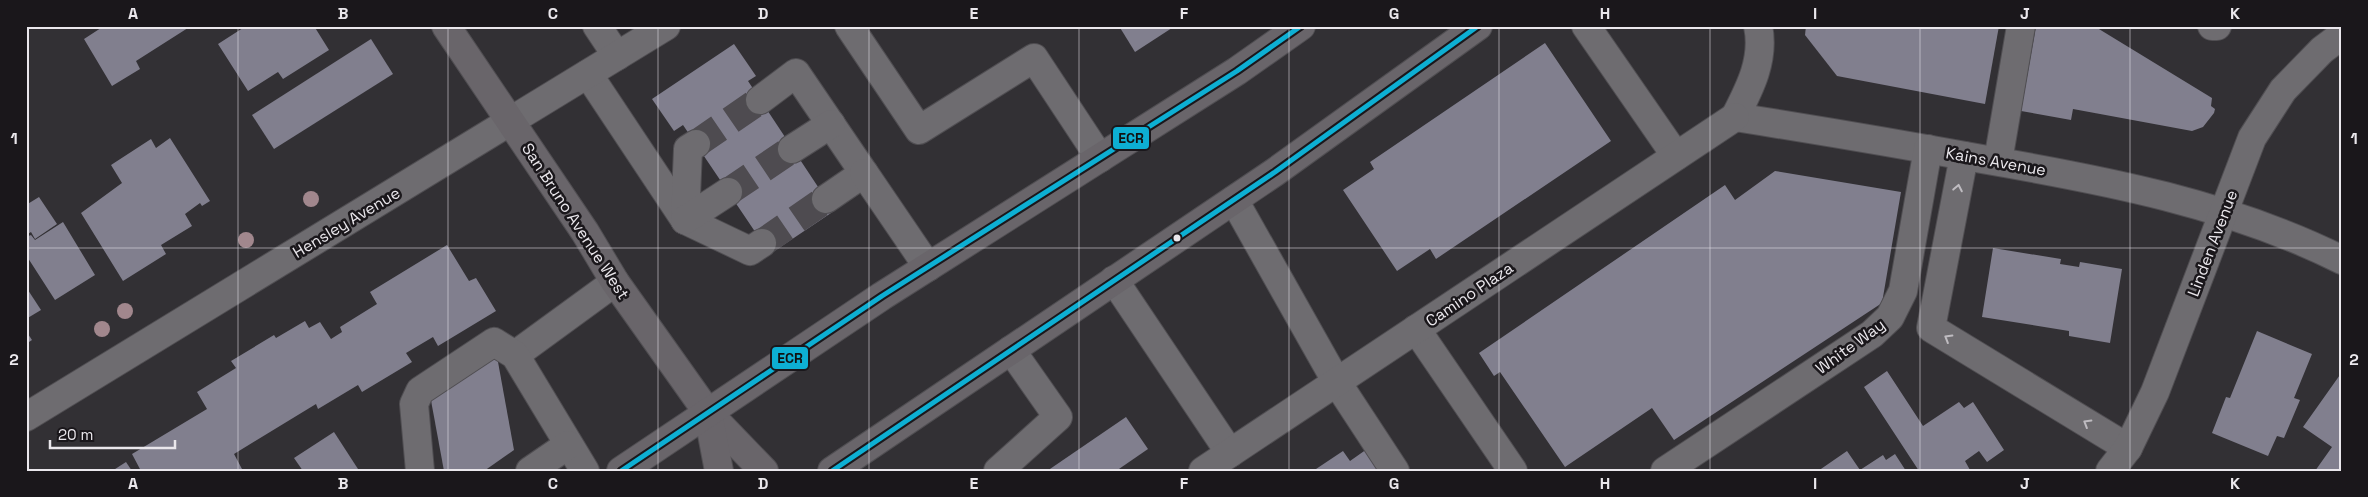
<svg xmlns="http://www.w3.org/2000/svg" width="2368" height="497" font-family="'Space Grotesk',sans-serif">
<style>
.building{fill:#817f8e}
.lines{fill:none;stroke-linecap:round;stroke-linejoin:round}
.minor-tunnel{stroke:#4e4b50;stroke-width:28;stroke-dasharray:28 14;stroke-linecap:butt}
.minor-casing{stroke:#504e52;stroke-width:30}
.major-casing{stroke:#504e52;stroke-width:30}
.minor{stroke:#6e6c70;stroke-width:28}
.major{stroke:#69656a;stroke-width:28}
.bus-1-casing{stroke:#1a171b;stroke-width:9}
.bus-1{stroke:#0dafd3;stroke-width:5}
.tree{fill:#a1878d}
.oneway{stroke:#bfbcc1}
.grid{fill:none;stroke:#eae7ec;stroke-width:1;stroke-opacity:0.55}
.bus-dot{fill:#eae7ec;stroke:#1a171b;stroke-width:2}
.labels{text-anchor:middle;stroke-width:5;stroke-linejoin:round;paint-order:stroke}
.street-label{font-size:16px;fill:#eae7ec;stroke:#1a171b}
.line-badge{stroke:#1a171b;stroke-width:2}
.pale-badge-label{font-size:14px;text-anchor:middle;font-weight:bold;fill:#111}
.neatline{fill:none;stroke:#eae7ec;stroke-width:2}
.grid-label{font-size:16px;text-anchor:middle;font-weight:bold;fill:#eae7ec}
</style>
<rect width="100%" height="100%" fill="#323034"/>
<!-- building -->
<g class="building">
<path d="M104 26H191L136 61 140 69 112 86 84 39Z"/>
<path d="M246 26H314L329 50 283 79 278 72 248 91 218 44Z"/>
<path d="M1119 26H1175L1135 52Z"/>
<path d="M1806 26H1999L1985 104 1837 76 1805 35Z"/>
<path d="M2036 26H2094L2212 98 2211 106 2215 109 2214 113 2203 127 2192 131 2073 109 2071 120 2021 111Z"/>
<path d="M371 39 393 74 274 149 252 115Z"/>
<path d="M1545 43 1611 141 1436 259 1430 249 1397 271 1343 190 1374 169 1370 162Z"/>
<path d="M734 44 756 76 748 81 834 211 770 254 683 125 674 131 652 99Z"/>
<path d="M170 138 210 201 202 206 200 203 185 214 192 226 161 245 166 254 123 281 81 213 122 183 111 165 151 139 156 148Z"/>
<path d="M1775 171 1901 192 1882 303 1674 440 1652 408 1565 467 1500 372 1494 376 1479 353 1725 185 1735 200Z"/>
<path d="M39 197 57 224 35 239 31 232 26 235V205Z"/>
<path d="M63 222 95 275 55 300 26 255V237L31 235 35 240Z"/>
<path d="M447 245 469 281 476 278 496 311 438 346 433 337 406 353 412 362 362 392 358 385 318 409 316 404 234 454 242 469 239 471H141L132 454 207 409 197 392 236 368 231 361 274 335 276 338 305 321 309 328 320 322 331 339 342 332 340 327 377 304 370 292Z"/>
<path d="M1993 248 2061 259 2060 264 2079 267 2080 262 2122 269 2110 343 2069 336V331L1982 317Z"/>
<path d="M26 287 41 310 26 319Z"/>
<path d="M26 331 32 340 26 344Z"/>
<path d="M2257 331 2312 354 2294 398 2300 400 2284 438 2277 436 2268 456 2212 433 2226 397 2230 398Z"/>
<path d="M496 351 514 450 484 471H444L430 395Z"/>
<path d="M1887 371 1923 426 1959 402 1964 408 1973 402 2004 450 1987 462 1979 451 1965 461 1970 470 1969 471H1919L1864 387Z"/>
<path d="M2342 372V471H2315L2332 447 2303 427Z"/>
<path d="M1126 417 1148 449 1116 471H1047Z"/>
<path d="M334 432 358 469 303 471 294 458Z"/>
<path d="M1367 449 1381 471H1313L1343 451 1350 461Z"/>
<path d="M1847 451 1860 470 1883 455 1886 460 1895 454 1906 471H1818Z"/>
<path d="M126 462 132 471H112Z"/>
</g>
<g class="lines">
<!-- minor-tunnel -->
<g class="minor-tunnel">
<path d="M696 144 760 100"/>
<path d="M728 192 792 149"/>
<path d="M762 243 826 199"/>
</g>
<defs>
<g id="minor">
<path d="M597 26 617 56"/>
<path d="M849 26 919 130 1034 58 1100 158"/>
<path d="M1586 26 1676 156"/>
<path d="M1758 26C1765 59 1750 88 1735 117 1817 130 1900 144 1982 159 2104 180 2230 204 2342 260"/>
<path d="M2212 26H2217"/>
<path d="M588 74 685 220 750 251 762 243"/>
<path d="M760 100 796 73 864 173 826 199"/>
<path d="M792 149 831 124"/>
<path d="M1964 156 1931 328 2128 448"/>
<path d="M1998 161 2021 26"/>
<path d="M864 173 928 267"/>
<path d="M1234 200 1336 381 1395 471"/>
<path d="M685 220 688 149 696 144"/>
<path d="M685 220 728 192"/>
<path d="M1114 280 1230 453"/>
<path d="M1416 329 1513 471"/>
<path d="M515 355 615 282"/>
<path d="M26 417 666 26"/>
<path d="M420 471 414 404 420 391 494 342 515 355 585 471"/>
<path d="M530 471 568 445"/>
<path d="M998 471 1058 417 1011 350"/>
<path d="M1203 471 1735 117"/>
<path d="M1665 471 1872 334 1890 317 1903 291 1928 149"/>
<path d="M2110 471 2128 448 2155 392 2252 138 2283 90 2322 50 2342 35"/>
</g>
<g id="major">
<path d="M446 26 585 232 615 282 708 413 764 471"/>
<path d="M708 413 719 471"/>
<path d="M621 471 882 296 1237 71 1301 26"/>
<path d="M832 471 1275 172 1478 26"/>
</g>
</defs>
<!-- minor casing -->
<use href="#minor" class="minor-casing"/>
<!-- major casing -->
<use href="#major" class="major-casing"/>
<!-- minor -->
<use href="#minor" class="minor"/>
<!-- major -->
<use href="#major" class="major"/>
<defs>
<g id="bus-1">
<path d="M621 471 882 296 1237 71 1301 26"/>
<path d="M832 471 1275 172 1478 26"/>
</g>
</defs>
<!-- bus-1 casing -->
<use href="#bus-1" class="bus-1-casing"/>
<!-- bus-1 -->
<use href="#bus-1" class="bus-1"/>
</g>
<!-- trees -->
<g class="tree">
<circle cx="311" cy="199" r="8"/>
<circle cx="246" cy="240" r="8"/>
<circle cx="125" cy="311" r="8"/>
<circle cx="102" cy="329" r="8"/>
</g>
<!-- one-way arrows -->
<defs><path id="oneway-chevron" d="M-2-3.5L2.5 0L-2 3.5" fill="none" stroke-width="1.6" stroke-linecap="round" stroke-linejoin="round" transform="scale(1.25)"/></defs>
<g class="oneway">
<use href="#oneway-chevron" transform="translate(1958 188) rotate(-79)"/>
<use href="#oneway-chevron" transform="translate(1948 338) rotate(-149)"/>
<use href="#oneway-chevron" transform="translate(2087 423) rotate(-149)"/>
</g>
<!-- grid -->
<path class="grid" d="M238 26V471M448 26V471M658 26V471M869 26V471M1079 26V471M1289 26V471M1499 26V471M1710 26V471M1920 26V471M2130 26V471M26 248H2342"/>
<!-- markers -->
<circle class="bus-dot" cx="1177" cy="238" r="4.5"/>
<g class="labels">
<!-- street labels -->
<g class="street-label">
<text transform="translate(1996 161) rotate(10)" y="6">Kains Avenue</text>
<text transform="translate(576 221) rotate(57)" y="6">San Bruno Avenue West</text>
<text transform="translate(346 222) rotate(-31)" y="6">Hensley Avenue</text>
<text transform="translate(2212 243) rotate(-69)" y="6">Linden Avenue</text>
<text transform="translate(1469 294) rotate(-34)" y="6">Camino Plaza</text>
<text transform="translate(1850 346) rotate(-36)" y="6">White Way</text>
</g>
</g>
<g class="line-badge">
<rect x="1112" y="126" width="38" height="24" rx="5" fill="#0dafd3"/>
<rect x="771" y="346" width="38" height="24" rx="5" fill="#0dafd3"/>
</g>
<g class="pale-badge-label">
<text x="1131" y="143">ECR</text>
<text x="790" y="363">ECR</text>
</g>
<!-- border -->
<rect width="2368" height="497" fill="none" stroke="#1a171b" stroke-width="55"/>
<!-- scale -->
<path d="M50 440v8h125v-8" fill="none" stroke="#eae7ec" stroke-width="2.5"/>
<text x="58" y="440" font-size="15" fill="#eae7ec" stroke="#1a171b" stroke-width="4" paint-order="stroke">20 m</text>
<rect x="28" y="28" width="2312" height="442" class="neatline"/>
<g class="grid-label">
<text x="133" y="19">A</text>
<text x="343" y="19">B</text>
<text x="553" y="19">C</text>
<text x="763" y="19">D</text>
<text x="974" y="19">E</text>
<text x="1184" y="19">F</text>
<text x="1394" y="19">G</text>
<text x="1605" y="19">H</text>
<text x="1815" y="19">I</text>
<text x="2025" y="19">J</text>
<text x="2235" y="19">K</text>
<text x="14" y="144">1</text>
<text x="2354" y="144">1</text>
<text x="14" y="365">2</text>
<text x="2354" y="365">2</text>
<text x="133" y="489">A</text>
<text x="343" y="489">B</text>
<text x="553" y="489">C</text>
<text x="763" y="489">D</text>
<text x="974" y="489">E</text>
<text x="1184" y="489">F</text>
<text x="1394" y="489">G</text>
<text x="1605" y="489">H</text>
<text x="1815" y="489">I</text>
<text x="2025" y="489">J</text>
<text x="2235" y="489">K</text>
</g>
</svg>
